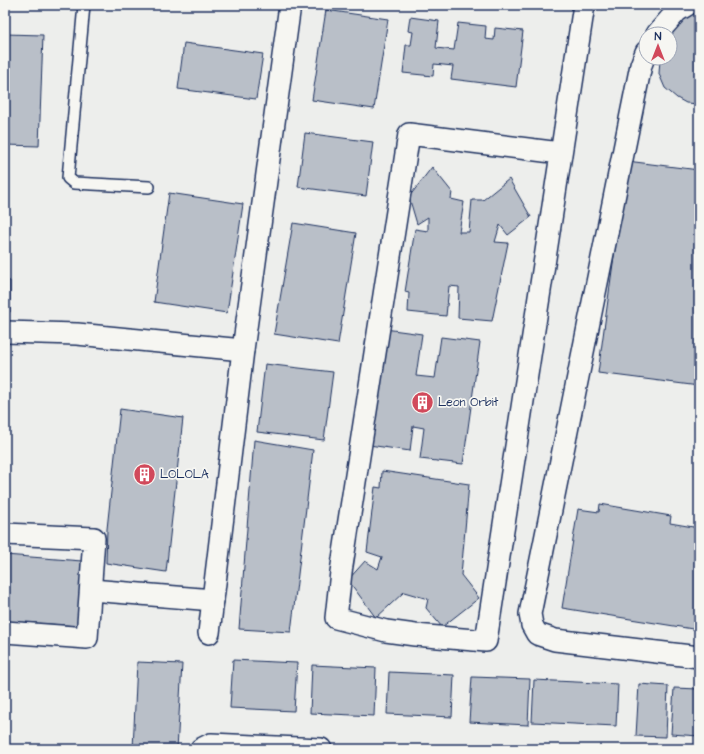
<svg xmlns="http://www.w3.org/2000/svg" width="704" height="754" font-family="'Architects Daughter',sans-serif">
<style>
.building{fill:#b9bfc8;stroke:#1b2f5e}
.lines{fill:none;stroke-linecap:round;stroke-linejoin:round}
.service-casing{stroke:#1b2f5e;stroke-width:14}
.minor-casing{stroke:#1b2f5e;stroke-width:24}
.service{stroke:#f6f6f2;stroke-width:11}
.minor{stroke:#f6f6f2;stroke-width:21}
.labels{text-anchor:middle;stroke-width:3.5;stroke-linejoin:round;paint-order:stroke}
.poi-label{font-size:12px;fill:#1b2f5e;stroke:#f6f6f2;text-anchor:start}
</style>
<rect width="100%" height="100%" fill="#edeeec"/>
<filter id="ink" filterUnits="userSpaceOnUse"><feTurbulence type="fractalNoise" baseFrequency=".025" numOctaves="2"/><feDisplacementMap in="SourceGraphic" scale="8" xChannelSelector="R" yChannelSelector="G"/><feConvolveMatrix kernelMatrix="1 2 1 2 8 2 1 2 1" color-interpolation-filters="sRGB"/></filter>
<g filter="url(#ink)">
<!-- building -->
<g class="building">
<path d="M699 6V104L686 103 677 98 665 88 659 74 660 58H670V36L672 32 683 20Z"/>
<path d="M326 10 388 19 374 109 312 100Z"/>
<path d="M410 17 439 21 436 48 454 50 458 23 486 26 485 39 494 40 495 28 523 31 516 87 451 79 453 66 434 64 433 76 403 73 406 45H411L413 32 408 31Z"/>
<path d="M5 34 43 35 39 146 5 145Z"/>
<path d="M184 43 263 54 256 99 178 89Z"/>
<path d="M305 133 373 142 366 196 298 187Z"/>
<path d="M627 161 699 170V386L598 373Z"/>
<path d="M432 167 452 192 451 199 464 202 459 232H469L472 200H483L509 179 531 217 508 235 500 225 495 242 508 243 492 321 458 318 459 287 449 286 446 316 408 312 409 293 405 292 415 229 428 231V217L417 224 409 197Z"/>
<path d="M169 193 243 204 227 313 154 302Z"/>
<path d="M293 223 356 233 338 344 274 334Z"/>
<path d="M5 280 10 281V312H5Z"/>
<path d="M385 329 422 334 416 376 435 378 441 337 480 342 463 464 420 459 424 428 413 426 410 451 369 445Z"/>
<path d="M265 364 333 372 324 440 257 432Z"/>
<path d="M120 409 183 418 166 572 106 563 107 529Z"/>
<path d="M254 440 313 450 291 632 239 629Z"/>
<path d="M382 471 469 484 461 575 479 598 442 627 426 608 428 599 404 592 376 618 348 580 365 561 378 569 382 557 367 552 375 487 381 488Z"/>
<path d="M600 504 671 516 670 523 699 528V630L562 608 578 509 599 512Z"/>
<path d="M5 555 82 561 78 626 5 621Z"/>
<path d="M233 660 297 663 294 711 230 708Z"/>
<path d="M137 662 182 664 177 749H133Z"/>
<path d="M312 665 376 668 374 716 310 713Z"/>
<path d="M389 672 454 675 452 717 387 714Z"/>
<path d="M472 677 530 679 528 725 469 722Z"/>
<path d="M534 680 618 684 616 726 532 722Z"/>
<path d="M639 684 668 686 666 737 636 736Z"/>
<path d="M674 688 699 689V736L671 734Z"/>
</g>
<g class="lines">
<defs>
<path id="service" d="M84 5 68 178 74 183 149 187"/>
<g id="minor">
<path d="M657 34 677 11 687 5"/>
<path d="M646 52 641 65 530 614 532 625 537 634 555 640 699 657"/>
<path d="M560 153 409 134 341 572 336 618 386 631 415 635 486 641 584 5"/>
<path d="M5 332 77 334 243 350 290 5"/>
<path d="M5 534 94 538 87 638 5 632"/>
<path d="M91 590 213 600"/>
<path d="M209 633 243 350"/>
<path d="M201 749 211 744 321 749"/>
</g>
</defs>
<!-- service casing -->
<use href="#service" class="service-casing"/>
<!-- minor casing -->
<use href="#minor" class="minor-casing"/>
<!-- service -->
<use href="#service" class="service"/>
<!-- minor -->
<use href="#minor" class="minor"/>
</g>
</g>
<!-- icons -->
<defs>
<symbol id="building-disc" viewBox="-11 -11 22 22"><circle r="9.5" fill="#d1495b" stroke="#f6f6f2"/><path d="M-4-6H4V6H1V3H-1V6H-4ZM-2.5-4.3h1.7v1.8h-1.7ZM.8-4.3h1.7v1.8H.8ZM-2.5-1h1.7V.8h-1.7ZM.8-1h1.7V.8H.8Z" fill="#fff"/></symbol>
</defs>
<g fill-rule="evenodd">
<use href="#building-disc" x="410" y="390" width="25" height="25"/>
<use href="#building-disc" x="132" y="462" width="25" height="25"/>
</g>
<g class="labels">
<!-- poi labels -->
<g class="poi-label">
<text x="438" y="406">Leon Orbit</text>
<text x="160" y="478">LOLOLA</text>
</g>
</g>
<!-- margin -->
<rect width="704" height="754" fill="none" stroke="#f6f6f2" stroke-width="20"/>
<rect x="10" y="10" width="684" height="734" fill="none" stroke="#1b2f5e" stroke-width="1.5" filter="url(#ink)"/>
<!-- north arrow -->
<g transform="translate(658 46)"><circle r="19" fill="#f6f6f2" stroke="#9ea6b7"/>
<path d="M0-3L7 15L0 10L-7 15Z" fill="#d1495b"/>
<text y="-6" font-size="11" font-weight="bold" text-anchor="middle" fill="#1b2f5e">N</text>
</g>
</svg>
